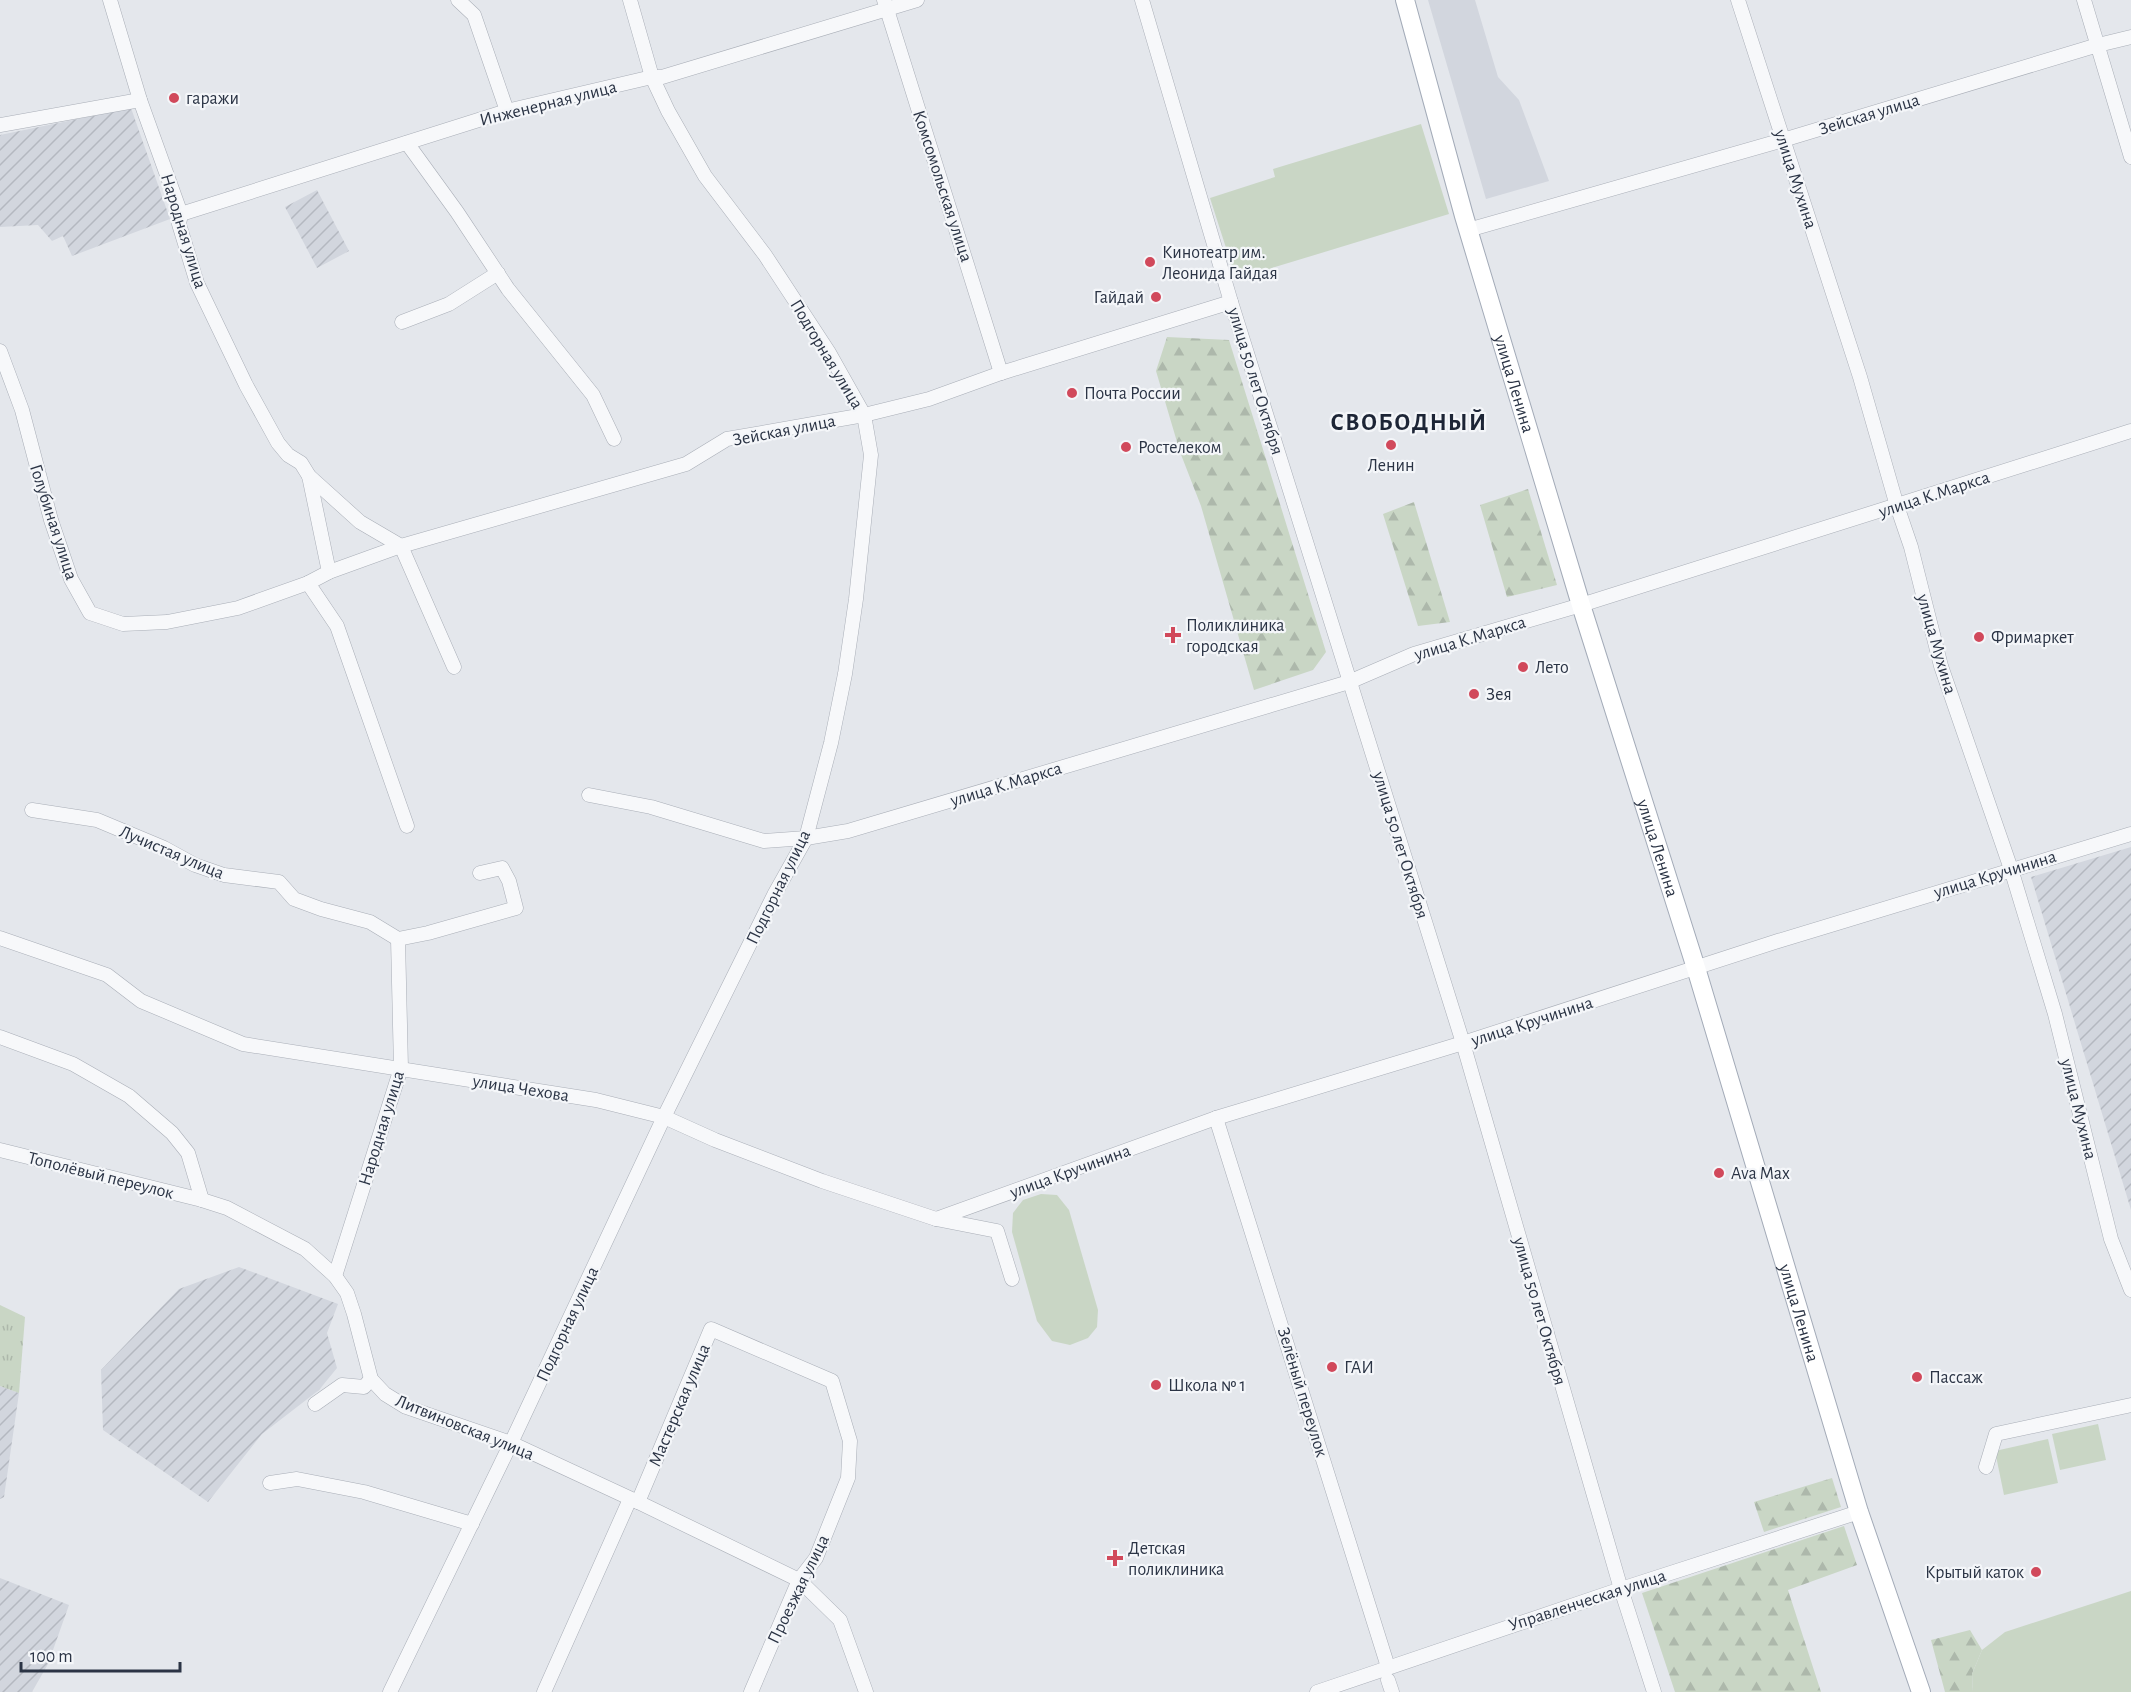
<svg xmlns="http://www.w3.org/2000/svg" width="2131" height="1692" font-family="'Alegreya Sans',sans-serif">
<style>
.built{fill:#d2d6de}
.industrial{fill:url(#industrial-furrows)}
.grass{fill:url(#grass-tufts)}
.forest{fill:url(#forest-firs)}
.park{fill:#c9d6c5}
.lines{fill:none;stroke-linecap:round;stroke-linejoin:round}
.minor-casing{stroke:#a9aeb7;stroke-width:15}
.major-casing{stroke:#a3abb8;stroke-width:20}
.minor{stroke:#f7f8fa;stroke-width:14}
.major{stroke:#fff;stroke-width:18}
.poi-dot{fill:#d1495b;stroke:#f4f6f9;stroke-width:2}
.labels{text-anchor:middle;stroke-width:4.5;stroke-linejoin:round;paint-order:stroke}
.poi-label{font-size:18px;fill:#2b3445;stroke:#f4f6f9;text-anchor:start}
.street-label{font-size:18px;fill:#2b3445;stroke:#f4f6f9}
.district-label{font-size:24px;font-weight:bold;letter-spacing:1.5px;fill:#1d2536;stroke:#f4f6f9}
</style>
<defs>
<pattern id="industrial-furrows" width="10" height="10" patternUnits="userSpaceOnUse" patternTransform="scale(1.5)"><rect width="10" height="10" fill="#d2d6de"/><path d="M-1 1l2-2M0 10L10 0M9 11l2-2" fill="none" stroke="#b4b8c0"/></pattern>
<pattern id="grass-tufts" width="24" height="20" patternUnits="userSpaceOnUse" patternTransform="scale(1.5)"><rect width="24" height="20" fill="#c9d6c5"/><path d="M3 7l-1-3M5 7V3M7 7l1-3M15 17l-1-3M17 17v-4M19 17l1-3" fill="none" stroke="#adb8ab"/></pattern>
<pattern id="forest-firs" width="22" height="20" patternUnits="userSpaceOnUse" patternTransform="scale(1.5)"><rect width="22" height="20" fill="#c9d6c5"/><path d="M5 1l3.5 6h-7zM16 11l3.5 6h-7z" fill="#adb8ab"/></pattern>
</defs>
<rect width="100%" height="100%" fill="#e4e7ec"/>
<!-- built -->
<path class="built" d="M1428 0H1475L1498 77 1519 100 1549 181 1486 199Z"/>
<!-- industrial -->
<g class="industrial">
<path d="M131 108 170 219 72 256 63 236 52 241 38 225 0 227V135Z"/>
<path d="M317 190 349 251 317 268 285 207Z"/>
<path d="M2131 847V1210L2031 877Z"/>
<path d="M239 1267 338 1304 327 1333 337 1368 319 1390 262 1434 208 1502 103 1430 101 1370 179 1289Z"/>
<path d="M0 1386 19 1393 4 1497 0 1499Z"/>
<path d="M0 1578 69 1605 48 1664 32 1692H0Z"/>
</g>
<!-- grass -->
<path class="grass" d="M0 1305 25 1317 19 1393 0 1386Z"/>
<!-- forest -->
<g class="forest">
<path d="M1167 337 1229 340 1326 652 1313 670 1254 690 1201 506 1180 452 1156 371Z"/>
<path d="M1528 489 1557 585 1507 597 1480 505Z"/>
<path d="M1414 502 1450 622 1418 626 1383 514Z"/>
<path d="M1832 1478 1841 1507 1764 1532 1754 1502Z"/>
<path d="M1844 1526 1857 1565 1788 1590 1821 1692H1675L1642 1593Z"/>
<path d="M1970 1630 1982 1650 1972 1674 1973 1692H1945L1931 1640Z"/>
</g>
<!-- park -->
<g class="park">
<path d="M1421 124 1449 214 1236 279 1210 198 1275 177 1273 169Z"/>
<path d="M1041 1194 1057 1195 1069 1210 1098 1310 1097 1327 1088 1338 1070 1345 1052 1341 1037 1321 1012 1232 1013 1213 1023 1200Z"/>
<path d="M2098 1424 2106 1460 2060 1470 2052 1434Z"/>
<path d="M2048 1439 2058 1483 2004 1495 1995 1451Z"/>
<path d="M2131 1591V1692H1973L1972 1674 1982 1650 2005 1632Z"/>
</g>
<g class="lines">
<defs>
<g id="minor">
<path d="M110 0 140 100 181 214 179 224 197 283 246 385 278 443 288 455 301 463 309 476 360 522 401 546 454 667"/>
<path d="M458 0 474 15 507 111"/>
<path d="M884 0 1001 373"/>
<path d="M1142 0 1231 302 1463 1043 1621 1589 1654 1692"/>
<path d="M1738 0 1860 377 1897 506 1911 547 1941 666 2011 869 2055 1014 2111 1239 2131 1290"/>
<path d="M2084 0 2131 157"/>
<path d="M0 125 140 100"/>
<path d="M407 143 457 212 508 289 593 395 614 439"/>
<path d="M181 214 507 111 652 77H662L917 0"/>
<path d="M1468 230 1783 140 2098 45 2131 37"/>
<path d="M402 322 449 304 498 273"/>
<path d="M0 351 22 410 51 520 71 579 90 613 123 624 167 622 238 608 308 583 329 572 401 546 686 464 727 439 864 415 929 399 1001 373 1231 302"/>
<path d="M309 476 329 572"/>
<path d="M308 583 337 626 407 826"/>
<path d="M589 795 651 807 764 841 806 838 848 831 1349 682 1414 654 1581 605 2131 431"/>
<path d="M32 810 97 820 164 848 195 865 224 875 279 882 294 899 321 909 370 922 398 939 428 933 516 908 509 881 502 868 480 873"/>
<path d="M0 938 107 975 141 1001 243 1044 596 1100 664 1117 715 1140 822 1181 936 1219 997 1231 1012 1279"/>
<path d="M0 1037 73 1064 129 1096 172 1133 188 1153 202 1200"/>
<path d="M1216 1118 1388 1667"/>
<path d="M0 1150 202 1200 227 1208 305 1249 335 1276 347 1293 354 1314 371 1379 385 1394 406 1407 511 1443 638 1502 799 1580 840 1620 866 1692"/>
<path d="M936 1219 1216 1118 1463 1043 1778 941 2131 834"/>
<path d="M335 1276 401 1068 398 939"/>
<path d="M315 1404 342 1385 364 1387 371 1379"/>
<path d="M1986 1467 1996 1434 2131 1405"/>
<path d="M270 1483 297 1479 364 1492 472 1524"/>
<path d="M638 1502 711 1329 832 1381 850 1441 848 1478 816 1558 799 1580 751 1692"/>
<path d="M1388 1680 1392 1692"/>
<path d="M390 1692 511 1443 664 1117 774 895 806 838 831 743 845 674 856 599 871 455 864 415 828 351 765 255 705 176 668 111 652 77 630 0"/>
<path d="M544 1692 630 1499"/>
<path d="M1317 1692 1621 1589 1859 1512"/>
</g>
<g id="major">
<path id="s1" d="M1405 0 1464 216 1581 605 1696 968 1859 1512 1921 1692"/>
</g>
</defs>
<!-- minor casing -->
<use href="#minor" class="minor-casing"/>
<!-- major casing -->
<use href="#major" class="major-casing"/>
<!-- minor -->
<use href="#minor" class="minor"/>
<!-- major -->
<use href="#major" class="major"/>
</g>
<!-- markers -->
<g class="poi-dot">
<circle cx="174" cy="98" r="6"/>
<circle cx="1150" cy="262" r="6"/>
<circle cx="1156" cy="297" r="6"/>
<circle cx="1072" cy="393" r="6"/>
<circle cx="1391" cy="445" r="6"/>
<circle cx="1126" cy="447" r="6"/>
<path d="M1170 626h6v6h6v6h-6v6h-6v-6h-6v-6h6z"/>
<circle cx="1979" cy="637" r="6"/>
<circle cx="1523" cy="667" r="6"/>
<circle cx="1474" cy="694" r="6"/>
<circle cx="1719" cy="1173" r="6"/>
<circle cx="1332" cy="1367" r="6"/>
<circle cx="1917" cy="1377" r="6"/>
<circle cx="1156" cy="1385" r="6"/>
<path d="M1112 1549h6v6h6v6h-6v6h-6v-6h-6v-6h6z"/>
<circle cx="2036" cy="1572" r="6"/>
</g>
<g class="labels">
<!-- poi labels -->
<g class="poi-label">
<text x="186" y="104">гаражи</text>
<text x="1162" y="258">Кинотеатр им.<tspan x="1162" dy="21">Леонида Гайдая</tspan></text>
<text x="1144" y="303" text-anchor="end">Гайдай</text>
<text x="1084" y="399">Почта России</text>
<text x="1138" y="453">Ростелеком</text>
<text x="1391" y="471" text-anchor="middle">Ленин</text>
<text x="1186" y="631">Поликлиника<tspan x="1186" dy="21">городская</tspan></text>
<text x="1991" y="643">Фримаркет</text>
<text x="1535" y="673">Лето</text>
<text x="1486" y="700">Зея</text>
<text x="1731" y="1179">Ava Max</text>
<text x="1344" y="1373">ГАИ</text>
<text x="1929" y="1383">Пассаж</text>
<text x="1168" y="1391">Школа № 1</text>
<text x="1128" y="1554">Детская<tspan x="1128" dy="21">поликлиника</tspan></text>
<text x="2024" y="1578" text-anchor="end">Крытый каток</text>
</g>
<!-- street labels -->
<g class="street-label">
<text transform="translate(548 103) rotate(-14)" y="6">Инженерная улица</text>
<text transform="translate(1869 114) rotate(-17)" y="6">Зейская улица</text>
<text transform="translate(1796 179) rotate(72)" y="6">улица Мухина</text>
<text transform="translate(943 186) rotate(72)" y="6">Комсомольская улица</text>
<text transform="translate(184 231) rotate(73)" y="6">Народная улица</text>
<text transform="translate(827 354) rotate(59)" y="6">Подгорная улица</text>
<text transform="translate(1256 381) rotate(73)" y="6">улица 50 лет Октября</text>
<text dy="6" stroke="none"><textPath href="#s1" startOffset="399">улица Ленина</textPath></text>
<text transform="translate(784 430) rotate(-11)" y="6">Зейская улица</text>
<text transform="translate(1934 494) rotate(-18)" y="6">улица К.Маркса</text>
<text transform="translate(54 522) rotate(72)" y="6">Голубиная улица</text>
<text transform="translate(1470 638) rotate(-17)" y="6">улица К.Маркса</text>
<text transform="translate(1937 644) rotate(74)" y="6">улица Мухина</text>
<text transform="translate(1006 784) rotate(-17)" y="6">улица К.Маркса</text>
<text transform="translate(1401 845) rotate(73)" y="6">улица 50 лет Октября</text>
<text dy="6" stroke="none"><textPath href="#s1" startOffset="885">улица Ленина</textPath></text>
<text transform="translate(172 852) rotate(23)" y="6">Лучистая улица</text>
<text transform="translate(1995 874) rotate(-17)" y="6">улица Кручинина</text>
<text transform="translate(778 887) rotate(-64)" y="6">Подгорная улица</text>
<text transform="translate(1532 1021) rotate(-18)" y="6">улица Кручинина</text>
<text transform="translate(521 1088) rotate(9)" y="6">улица Чехова</text>
<text transform="translate(2079 1109) rotate(76)" y="6">улица Мухина</text>
<text transform="translate(381 1128) rotate(-73)" y="6">Народная улица</text>
<text transform="translate(1070 1171) rotate(-20)" y="6">улица Кручинина</text>
<text transform="translate(101 1175) rotate(14)" y="6">Тополёвый переулок</text>
<text transform="translate(1540 1311) rotate(74)" y="6">улица 50 лет Октября</text>
<text dy="6" stroke="none"><textPath href="#s1" startOffset="1371">улица Ленина</textPath></text>
<text transform="translate(567 1324) rotate(-65)" y="6">Подгорная улица</text>
<text transform="translate(1303 1392) rotate(73)" y="6">Зелёный переулок</text>
<text transform="translate(679 1405) rotate(-67)" y="6">Мастерская улица</text>
<text transform="translate(465 1427) rotate(22)" y="6">Литвиновская улица</text>
<text transform="translate(798 1589) rotate(-64)" y="6">Проезжая улица</text>
<text transform="translate(1587 1600) rotate(-18)" y="6">Управленческая улица</text>
</g>
<!-- district labels -->
<g class="district-label">
<text x="1409" y="430">СВОБОДНЫЙ</text>
</g>
</g>
<!-- scale -->
<path d="M21 1662v9h159v-9" fill="none" stroke="#2b3445" stroke-width="3"/>
<text x="30" y="1662" font-size="18" fill="#2b3445" stroke="#f4f6f9" stroke-width="4.5" paint-order="stroke">100 m</text>
</svg>
